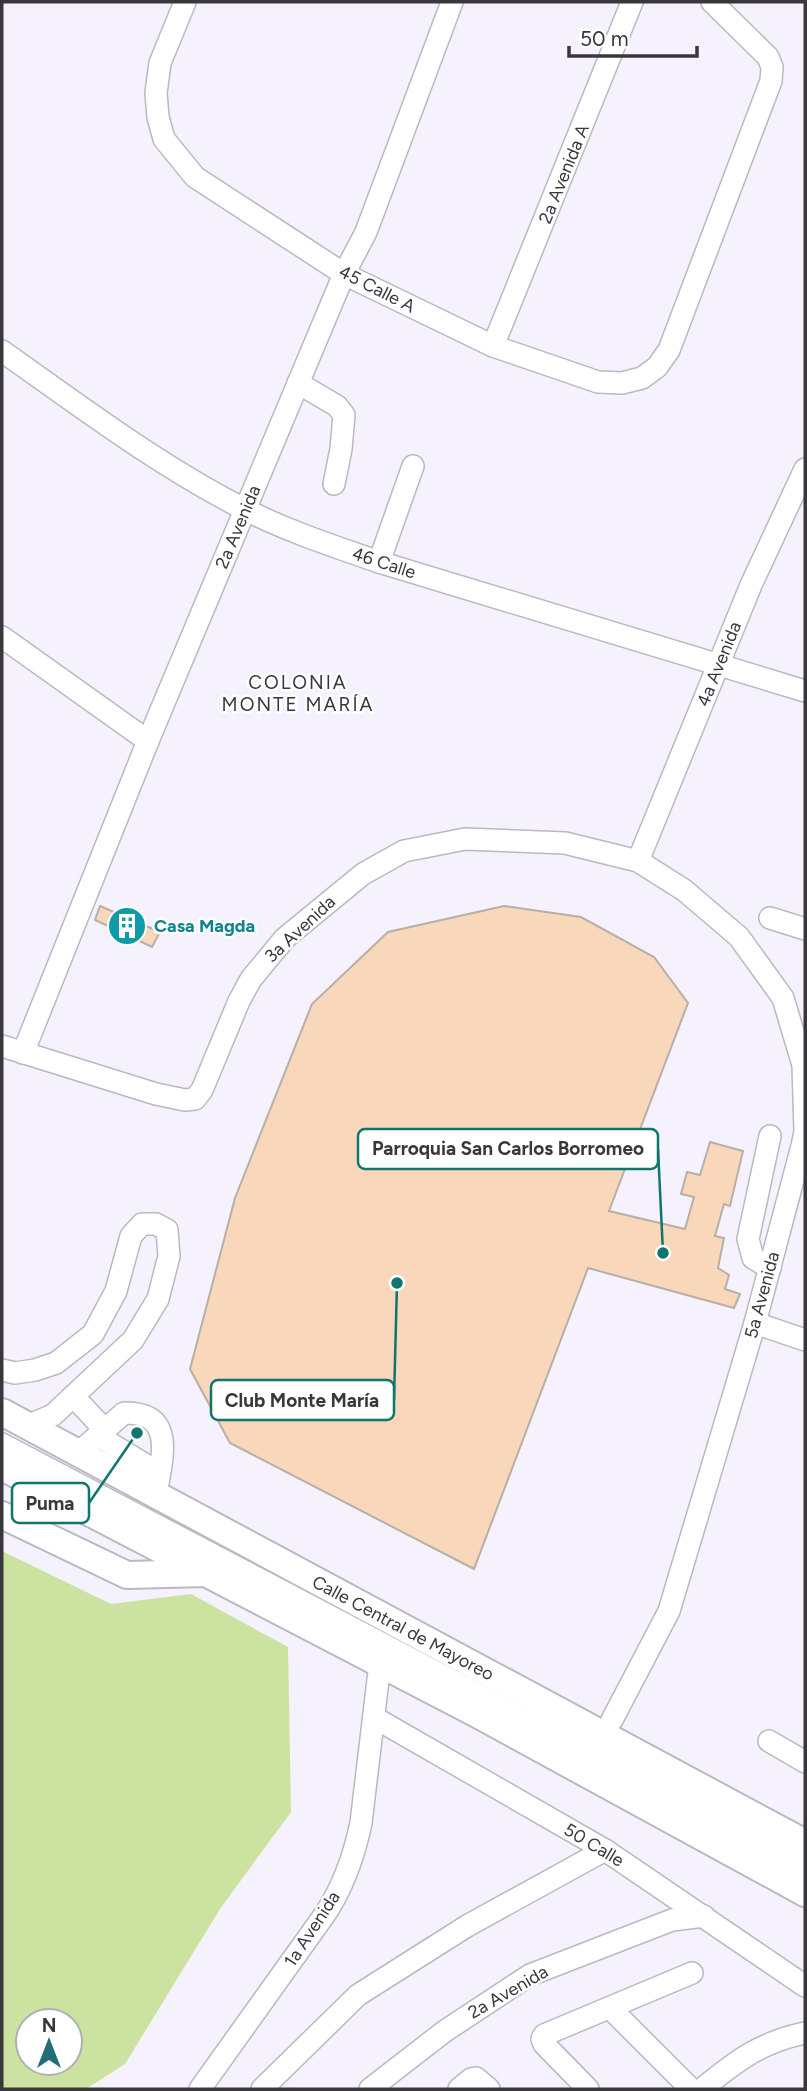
<svg xmlns="http://www.w3.org/2000/svg" width="807" height="2091" font-family="Figtree,sans-serif">
<style>
.green{fill:#cce2a1;fill-rule:evenodd}
.building{fill:#f8d7ba;stroke:#b8afa6;stroke-width:2}
.lines{fill:none;stroke-linecap:round;stroke-linejoin:round}
.minor-casing{stroke:#bcb7c2;stroke-width:24}
.major-casing{stroke:#bcb7c2;stroke-width:30}
.minor{stroke:#fff;stroke-width:21}
.major{stroke:#fff;stroke-width:26}
.labels{text-anchor:middle;stroke-width:5;stroke-linejoin:round;paint-order:stroke}
.street-label{font-size:18px;fill:#39373b;stroke:#fff}
.culture-label{font-size:18px;font-weight:bold;fill:#0d838f;stroke:#fff;text-anchor:start}
.neighbourhood-label{font-size:19px;letter-spacing:2px;fill:#39373b;stroke:#fff}
.leader{fill:none;stroke:#0f766e;stroke-width:2.5}
.callout-dot{fill:#0f766e;stroke:#fff;stroke-width:2.5}
.callout{fill:#fff;stroke:#0f766e;stroke-width:2.5}
.callout-label{font-size:19px;text-anchor:middle;font-weight:bold;fill:#39373b}
</style>
<rect width="100%" height="100%" fill="#f6f2fd"/>
<!-- green -->
<path class="green" d="M2 1551 111 1604 191 1594 288 1647 291 1812 220 1909 125 2064 86 2089H2ZM28 2021H70V2063H28Z"/>
<!-- building -->
<g class="building">
<path d="M100 906 160 932 152 947 95 920Z"/>
<path d="M504 906 581 917 654 957 688 1003 609 1211 685 1229 694 1197 681 1194 687 1172 700 1175 710 1142 743 1151 730 1206 724 1204 715 1236 724 1238 718 1268 729 1275 725 1289 740 1294 734 1308 588 1268 474 1569 230 1443 190 1369 235 1198 312 1004 388 932Z"/>
</g>
<g class="lines">
<defs>
<g id="minor">
<path d="M185 2 160 63 156 93 158 117 164 139 195 177 344 274 493 346 598 382 622 383 642 378 657 367 669 350 771 81 772 67 768 57 712 2"/>
<path d="M493 346 632 2"/>
<path d="M2 351C80 406 158 465 244 509 287 531 333 546 379 562L805 691"/>
<path d="M298 383 337 406 344 415 341 449 334 484"/>
<path d="M379 562 413 466"/>
<path d="M2 637 148 741"/>
<path d="M638 861 751 585 805 469"/>
<path d="M770 918 805 929"/>
<path d="M2 1046 156 1094 185 1100 195 1099 202 1090 239 1001 251 979 285 938 363 874 404 851 465 839 565 843 638 861 684 890 739 937 783 998 803 1065 805 1132 802 1146 755 1323 669 1611 612 1720"/>
<path d="M23 1053 148 741 344 274 366 232 452 2"/>
<path d="M770 1268 753 1258 748 1239 770 1136"/>
<path d="M755 1323 805 1340"/>
<path d="M2 1370 15 1373 35 1370 56 1363 93 1334 116 1291 131 1236 142 1224H156L167 1230 169 1256 158 1299 133 1340 53 1415 27 1426"/>
<path d="M73 1396 105 1430"/>
<path d="M98 1436 159 1473"/>
<path d="M2 1444 670 1795 805 1869"/>
<path d="M78 1453 124 1413C178 1412 161 1460 156 1495"/>
<path d="M375 1718 605 1850 805 1986"/>
<path d="M769 1741 805 1762"/>
<path d="M610 2008 691 2089"/>
<path d="M200 2089 323 1917C342 1890 354 1856 361 1823L380 1663"/>
<path d="M262 2089 358 1995 467 1926 605 1850"/>
<path d="M370 2089 445 2031 530 1975 672 1920 704 1916"/>
<path d="M459 2089 471 2079 476 2078 489 2089"/>
<path d="M588 2089 544 2044 542 2039 544 2035 692 1973"/>
<path d="M702 2089C736 2061 761 2042 805 2033"/>
</g>
<g id="major">
<path d="M2 1412 805 1843"/>
<path d="M2 1467 477 1714 805 1893"/>
<path d="M2 1515 127 1575 207 1573"/>
</g>
</defs>
<!-- minor casing -->
<use href="#minor" class="minor-casing"/>
<!-- major casing -->
<use href="#major" class="major-casing"/>
<!-- minor -->
<use href="#minor" class="minor"/>
<!-- major -->
<use href="#major" class="major"/>
</g>
<!-- icons -->
<defs>
<symbol id="building-disc" viewBox="-11 -11 22 22"><circle r="9.5" fill="#0f9aa8" stroke="#fff"/><path d="M-4-6H4V6H1V3H-1V6H-4ZM-2.5-4.3h1.7v1.8h-1.7ZM.8-4.3h1.7v1.8H.8ZM-2.5-1h1.7V.8h-1.7ZM.8-1h1.7V.8H.8Z" fill="#fff"/></symbol>
</defs>
<g fill-rule="evenodd">
<use href="#building-disc" x="105" y="904" width="44" height="44"/>
</g>
<g class="labels">
<!-- street labels -->
<g class="street-label">
<text transform="translate(564 174) rotate(-68)" y="6">2a Avenida A</text>
<text transform="translate(377 289) rotate(27)" y="6">45 Calle A</text>
<text transform="translate(238 527) rotate(-67)" y="6">2a Avenida</text>
<text transform="translate(384 563) rotate(18)" y="6">46 Calle</text>
<text transform="translate(719 664) rotate(-68)" y="6">4a Avenida</text>
<text transform="translate(300 929) rotate(-43)" y="6">3a Avenida</text>
<text transform="translate(762 1295) rotate(-75)" y="6">5a Avenida</text>
<text transform="translate(403 1628) rotate(28)" y="6">Calle Central de Mayoreo</text>
<text transform="translate(594 1845) rotate(31)" y="6">50 Calle</text>
<text transform="translate(312 1929) rotate(-57)" y="6">1a Avenida</text>
<text transform="translate(508 1992) rotate(-30)" y="6">2a Avenida</text>
</g>
<!-- culture labels -->
<g class="culture-label">
<text x="154" y="932">Casa Magda</text>
</g>
<!-- neighbourhood labels -->
<g class="neighbourhood-label">
<text x="298" y="689">COLONIA<tspan x="298" dy="22">MONTE MARÍA</tspan></text>
</g>
</g>
<!-- callouts -->
<path class="leader" d="M663 1253L658 1149M397 1283L394 1400M137 1433L89 1503"/>
<g class="callout-dot">
<circle cx="663" cy="1253" r="7"/>
<circle cx="397" cy="1283" r="7"/>
<circle cx="137" cy="1433" r="7"/>
</g>
<g class="callout">
<rect x="358" y="1129" width="300" height="40" rx="7"/>
<rect x="211" y="1380" width="183" height="40" rx="7"/>
<rect x="12" y="1483" width="77" height="40" rx="7"/>
</g>
<g class="callout-label">
<text x="508" y="1155">Parroquia San Carlos Borromeo</text>
<text x="302" y="1407">Club Monte María</text>
<text x="50" y="1510">Puma</text>
</g>
<!-- border -->
<rect width="807" height="2091" fill="none" stroke="#39373b" stroke-width="7"/>
<!-- north arrow -->
<g transform="translate(49 2042)"><circle r="33" fill="#ffffff" stroke="#b0afb1" stroke-width="2"/>
<path d="M0-5L12 26L0 18L-12 26Z" fill="#256c79"/>
<text y="-10" font-size="19" font-weight="bold" text-anchor="middle" fill="#39373b">N</text>
</g>
<!-- scale -->
<path d="M569 46v10h128v-10" fill="none" stroke="#39373b" stroke-width="3.5"/>
<text x="580" y="46" font-size="21" fill="#39373b" stroke="#ffffff" stroke-width="5" paint-order="stroke">50 m</text>
</svg>
